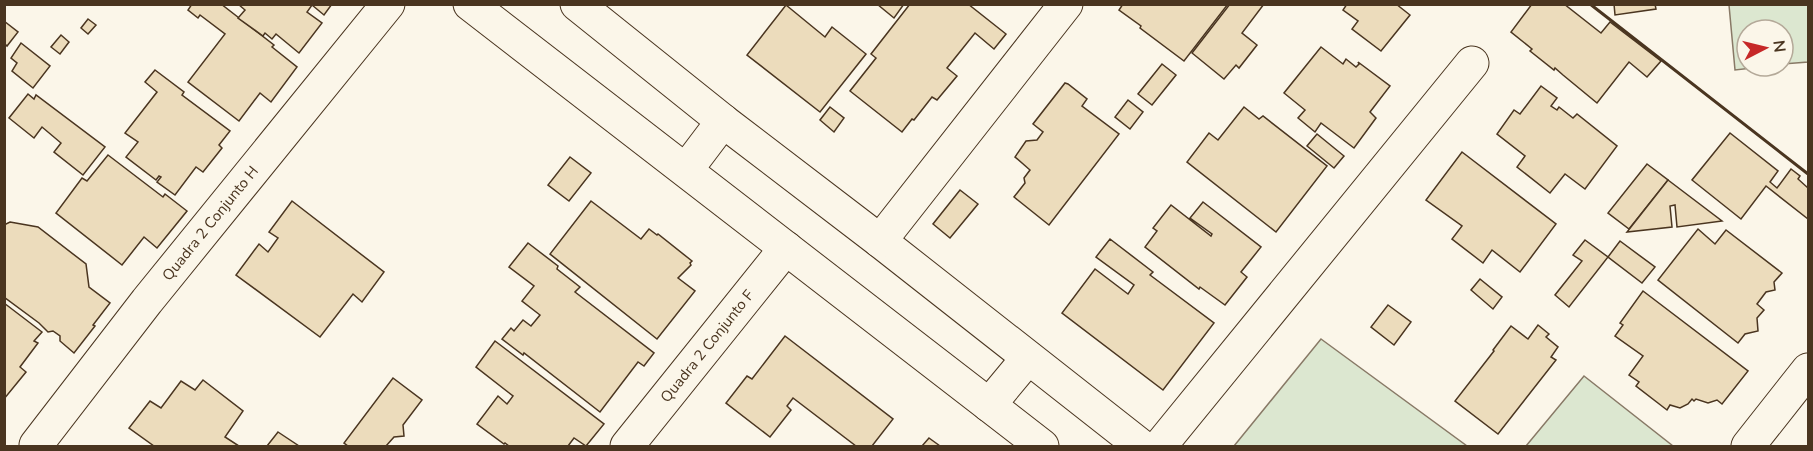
<svg xmlns="http://www.w3.org/2000/svg" width="1813" height="451" font-family="'Nunito Sans',sans-serif">
<style>
.green{fill:#dce7d0;stroke:#887966;stroke-width:1.5}
.building{fill:#ecdcbc;stroke:#4a3520;stroke-width:1.5}
.lines{fill:none;stroke-linecap:round;stroke-linejoin:round}
.minor-casing{stroke:#4a3520;stroke-width:35}
.minor{stroke:#fbf6e9;stroke-width:33}
.wall{stroke:#4a3520;stroke-width:3}
.labels{text-anchor:middle;stroke-width:4.5;stroke-linejoin:round;paint-order:stroke}
.street-label{font-size:15px;fill:#4a3520;stroke:#fbf6e9}
</style>
<rect width="100%" height="100%" fill="#fbf6e9"/>
<!-- green -->
<g class="green">
<path d="M1729 5H1808V62L1783 64V30H1747V66H1770L1735 70Z"/>
<path d="M1321 339 1467 446H1234Z"/>
<path d="M1584 376 1673 446H1526Z"/>
</g>
<!-- building -->
<g class="building">
<path d="M192 4H221L274 45 272 47 297 67 271 102 260 93 239 121 188 82 225 34 200 15 198 18 188 10Z"/>
<path d="M238 4H332L324 15 312 5 307 12 322 23 299 53 276 34 272 39 265 33 263 36 238 18 245 10Z"/>
<path d="M877 4H904L894 18Z"/>
<path d="M910 4H968L1006 34 994 49 975 33 947 68 957 76 937 100 932 97 914 120 912 119 902 132 850 91 876 58 871 54Z"/>
<path d="M1123 4H1228L1184 61 1140 28 1141 26 1119 10Z"/>
<path d="M1230 4H1264L1242 33 1257 45 1239 68 1236 65 1224 79 1192 53Z"/>
<path d="M1347 4H1396L1410 15 1381 51 1352 29 1358 21 1343 10Z"/>
<path d="M1532 4H1564L1601 33 1610 22 1661 61 1647 77 1629 62 1597 103 1563 75 1555 68 1554 70 1530 51 1532 49 1511 32Z"/>
<path d="M1614 4H1655L1656 9 1615 15Z"/>
<path d="M786 5 825 37 832 27 866 54 820 112 747 55Z"/>
<path d="M88 19 96 25 88 34 81 28Z"/>
<path d="M4 21 18 32 7 46 4 43Z"/>
<path d="M61 35 69 42 60 54 51 47Z"/>
<path d="M21 43 50 66 33 88 12 71 17 63 11 58Z"/>
<path d="M1321 47 1343 64 1346 59 1356 67 1359 64 1358 62 1390 86 1370 112 1376 118 1354 148 1321 123 1315 132 1298 118 1305 110 1284 93Z"/>
<path d="M1162 64 1176 75 1152 105 1138 94Z"/>
<path d="M155 70 184 92 182 95 230 131 219 145 222 148 203 172 196 167 175 195 157 182 161 177 159 176 156 180 126 157 138 142 125 133 157 92 145 82Z"/>
<path d="M1065 83 1068 84 1087 99 1082 106 1119 134 1049 225 1014 197 1025 183 1024 178 1030 170 1015 157 1026 141 1037 140 1043 132 1033 124Z"/>
<path d="M1541 86 1557 98 1551 106 1557 110 1559 107 1573 118 1577 114 1617 146 1585 189 1565 174 1550 193 1517 167 1525 156 1497 134 1514 110 1520 114Z"/>
<path d="M28 94 34 99 36 95 105 147 83 175 54 152 61 143 42 127 34 138 9 118Z"/>
<path d="M1128 100 1143 112 1130 129 1115 117Z"/>
<path d="M830 107 844 118 834 132 820 120Z"/>
<path d="M1244 107 1259 119 1263 116 1327 166 1276 232 1187 162 1209 133 1218 140Z"/>
<path d="M1730 133 1778 171 1770 182 1777 188 1791 169 1800 176 1798 179 1808 188V219L1766 186 1741 219 1692 180Z"/>
<path d="M1317 134 1344 156 1334 168 1307 146Z"/>
<path d="M1462 152 1556 224 1520 272 1492 250 1483 263 1452 239 1462 226 1426 200Z"/>
<path d="M108 155 163 197 165 194 187 211 157 248 144 237 122 265 56 213 82 178 87 181Z"/>
<path d="M570 157 591 173 569 201 548 185Z"/>
<path d="M1647 164 1668 180 1629 229 1608 213Z"/>
<path d="M1668 180 1722 221 1677 227 1675 205 1670 206 1672 227 1627 232Z"/>
<path d="M960 190 978 204 950 238 933 224Z"/>
<path d="M292 201 384 272 362 302 353 294 320 337 236 275 259 244 268 252 278 238 269 232Z"/>
<path d="M591 201 641 239 649 229 657 235 658 234 692 261 690 263 691 265 678 278 695 291 657 339 550 254Z"/>
<path d="M1203 202 1261 247 1241 272 1247 277 1225 305 1200 287 1199 289 1145 247 1157 231 1153 228 1171 205 1211 236 1212 234 1190 218Z"/>
<path d="M10 222 38 227 86 264 89 287 110 303 93 325 95 326 74 353 60 341V336L53 331 48 332 39 323 4 297V225Z"/>
<path d="M1698 229 1715 244 1726 230 1782 273 1774 282 1775 290 1766 292 1757 304 1764 310 1757 318 1758 331 1745 334 1738 343 1658 280Z"/>
<path d="M1110 239 1153 272 1150 275 1214 323 1163 390 1062 313 1095 269 1128 294 1134 285 1096 257Z"/>
<path d="M1585 240 1608 257 1569 307 1555 295 1582 261 1573 255Z"/>
<path d="M1620 241 1655 267 1642 283 1608 257Z"/>
<path d="M528 243 558 266 557 269 580 287 575 292 654 353 644 366 638 362 600 412 524 353 523 355 502 339 511 328 514 331 523 320 531 326 540 315 522 301 534 286 509 267Z"/>
<path d="M1480 279 1502 297 1493 309 1471 290Z"/>
<path d="M1643 291 1748 371 1722 404 1717 400 1708 403 1696 399 1694 401 1692 399 1688 404 1680 408 1670 405 1667 410 1636 386 1639 382 1629 375 1643 356 1615 336 1623 325 1620 323Z"/>
<path d="M4 303 42 332 34 341 38 343 20 367 26 372 4 399Z"/>
<path d="M1388 305 1411 322 1394 345 1371 327Z"/>
<path d="M1538 325 1549 334 1546 337 1558 347 1551 357 1556 360 1498 434 1455 401 1494 351 1493 350 1511 326 1528 339Z"/>
<path d="M785 336 893 419 872 446H856L793 398 787 406 791 410 770 437 726 403 747 376 752 379Z"/>
<path d="M495 341 604 424 586 446 574 438 568 446H509L505 443 504 444 477 424 498 396 507 404 513 396 476 367Z"/>
<path d="M393 378 422 400 403 425 404 436 394 437 386 446H348L344 443Z"/>
<path d="M203 380 243 411 225 437 239 446H154L129 428 150 401 161 408 181 381 195 390Z"/>
<path d="M278 432 299 446H267Z"/>
<path d="M929 438 940 446H922Z"/>
</g>
<g class="lines">
<defs>
<g id="minor">
<path d="M470 4 1042 446"/>
<path d="M577 4 723 121 880 241 1141 446"/>
<path d="M686 170 723 121"/>
<path d="M880 241 1066 4"/>
<path d="M989 405 1028 358"/>
<path id="s1" d="M36 445 147 301 388 4"/>
<path id="s2" d="M627 446 786 248"/>
<path d="M1160 446 1472 63"/>
<path d="M1748 446 1808 370"/>
</g>
</defs>
<!-- minor casing -->
<use href="#minor" class="minor-casing"/>
<!-- minor -->
<use href="#minor" class="minor"/>
<!-- wall -->
<path class="wall" d="M1590 4 1808 174"/>
</g>
<g class="labels">
<!-- street labels -->
<g class="street-label">
<text dy="5" stroke="none"><textPath href="#s1" startOffset="282">Quadra 2 Conjunto H</textPath></text>
<text dy="5" stroke="none"><textPath href="#s2" startOffset="128">Quadra 2 Conjunto F</textPath></text>
</g>
</g>
<!-- border -->
<rect width="1813" height="451" fill="none" stroke="#4a3520" stroke-width="12"/>
<!-- north arrow -->
<g transform="translate(1765 48) rotate(83)"><circle r="28" fill="#fbf6e9" stroke="#b4a999" stroke-width="1.5"/>
<path d="M0-4.5L10 22L0 15L-10 22Z" fill="#c62828"/>
<text y="-9" font-size="16" font-weight="bold" text-anchor="middle" fill="#4a3520">N</text>
</g>
</svg>
